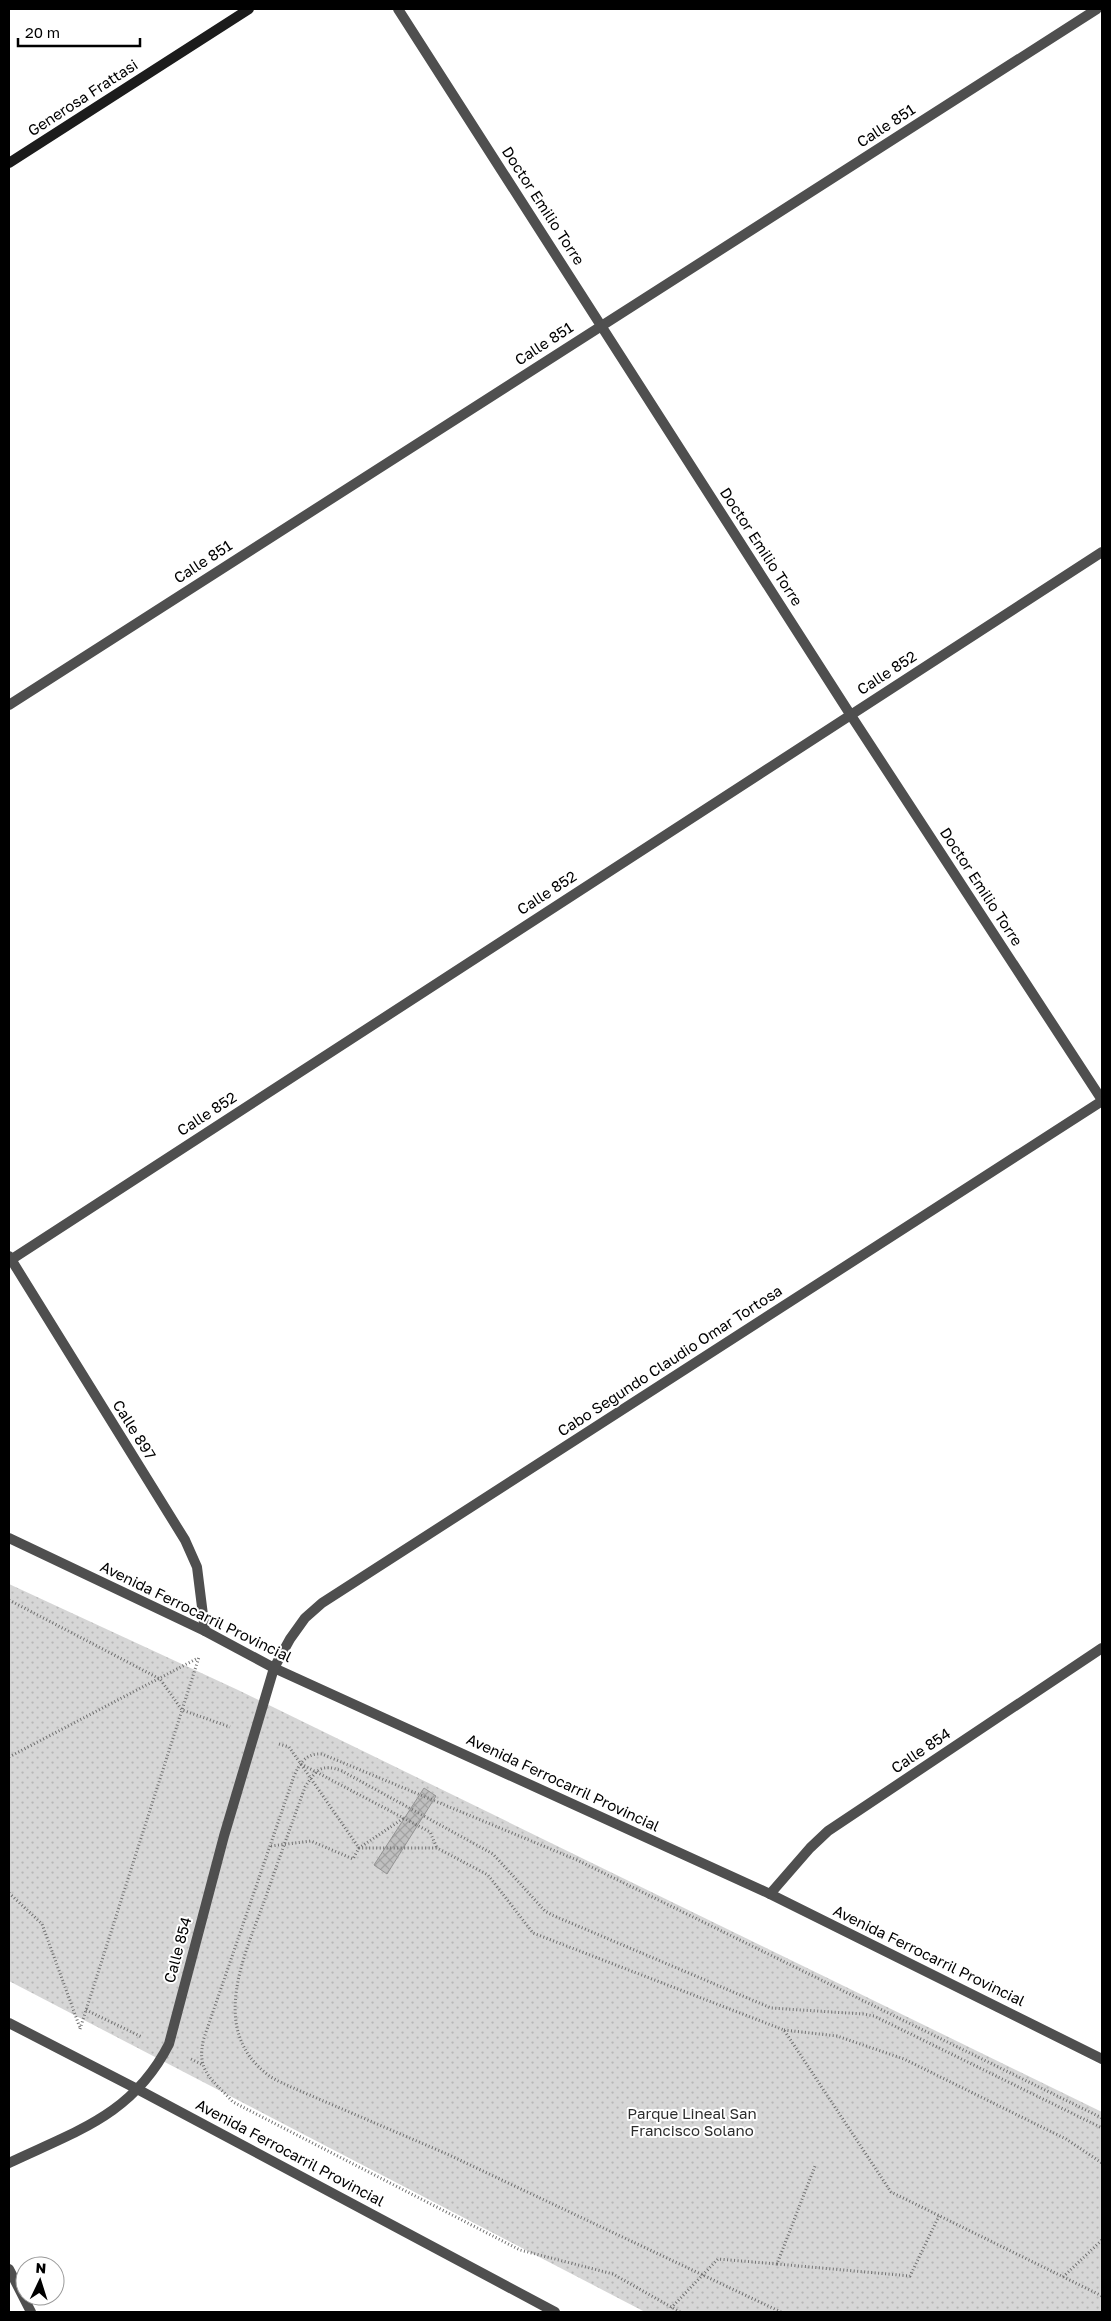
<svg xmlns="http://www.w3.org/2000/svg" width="1111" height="2321" font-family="'Golos Text',sans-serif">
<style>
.park{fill:url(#park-dots)}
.building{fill:url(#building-cross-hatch);stroke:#939393}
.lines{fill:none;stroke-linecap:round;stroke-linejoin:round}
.path{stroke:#717171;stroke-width:3;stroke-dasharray:1 2.5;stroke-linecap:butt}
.street{stroke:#4f4f4f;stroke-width:10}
.secondary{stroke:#1c1c1c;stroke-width:10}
.labels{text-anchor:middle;stroke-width:4;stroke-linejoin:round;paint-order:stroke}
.street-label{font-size:15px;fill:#000;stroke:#fff}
.park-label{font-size:15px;fill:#2d2d2d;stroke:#fff}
</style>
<defs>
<pattern id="park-dots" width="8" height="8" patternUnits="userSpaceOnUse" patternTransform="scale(1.25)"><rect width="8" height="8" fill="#d6d6d6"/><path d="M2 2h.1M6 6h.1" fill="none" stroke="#b6b6b6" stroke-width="1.8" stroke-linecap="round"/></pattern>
<pattern id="building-cross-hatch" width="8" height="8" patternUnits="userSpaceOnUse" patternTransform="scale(1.25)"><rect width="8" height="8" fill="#bfbfbf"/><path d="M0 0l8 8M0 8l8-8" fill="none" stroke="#a2a2a2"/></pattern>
</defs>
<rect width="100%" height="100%" fill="#fff"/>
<!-- park -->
<path class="park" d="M9 1584 238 1690 1102 2112V2312H645L9 1981Z"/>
<!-- building -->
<path class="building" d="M424 1788 436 1796 387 1874 374 1865Z"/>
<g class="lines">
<!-- path -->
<g class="path">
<path d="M9 1600 160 1679 182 1710 230 1727"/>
<path d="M279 1744 289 1747 359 1848H437L488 1875 533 1933 784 2030 891 2192 1102 2296"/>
<path d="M9 1757 198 1658"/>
<path d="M301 1764 430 1832 437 1848"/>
<path d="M271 1846 311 1841 353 1859 359 1848 404 1818"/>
<path d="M9 1893 42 1924 80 2028"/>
<path d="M86 2010 142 2037"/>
<path d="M80 2029 199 1657"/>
<path d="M784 2030 837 2036 904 2059 1066 2139 1102 2163"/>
<path d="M191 2059 203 2065"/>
<path d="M777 2264 910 2276 939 2216"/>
<path d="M1063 2277 1102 2240"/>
<path d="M671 2308 718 2259 777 2264 815 2166"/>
<path d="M680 2312 613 2274 520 2250 233 2102C213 2080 195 2071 204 2038L294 1776C300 1763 306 1753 322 1754L577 1860 1102 2118"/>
<path d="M781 2312 447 2154 291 2087C283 2083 274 2080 267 2074 209 2029 244 1957 264 1902 277 1864 291 1826 305 1787 316 1770 321 1763 342 1771L493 1854 545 1911 552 1915 771 2008 863 2014 874 2016 1102 2128"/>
</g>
<!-- street -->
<g class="street">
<path d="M398 9 850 714 1102 1100"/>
<path d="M9 705 1097 9"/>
<path d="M9 1256 185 1540 197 1567 205 1631"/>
<path d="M9 1261 1102 552"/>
<path d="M9 1538 205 1631 274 1668 770 1894 1102 2059"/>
<path d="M770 1894 810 1848 828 1831 1102 1648"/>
<path d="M9 2023 139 2090 555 2312"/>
<path d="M9 2163C76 2131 133 2115 169 2044L224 1836 274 1668 290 1639 305 1618 322 1603 1102 1101"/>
<path d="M9 2269 31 2312"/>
</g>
<!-- secondary -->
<path class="secondary" d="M9 163 249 9"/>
</g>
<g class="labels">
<!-- street labels -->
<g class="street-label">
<text transform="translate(83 98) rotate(-33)" y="5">Generosa Frattasi</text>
<text transform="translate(886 126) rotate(-33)" y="5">Calle 851</text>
<text transform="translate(543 206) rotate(57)" y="5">Doctor Emilio Torre</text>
<text transform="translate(544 344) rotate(-33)" y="5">Calle 851</text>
<text transform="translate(761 547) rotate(57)" y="5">Doctor Emilio Torre</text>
<text transform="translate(203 562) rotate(-33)" y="5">Calle 851</text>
<text transform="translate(887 673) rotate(-33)" y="5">Calle 852</text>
<text transform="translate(981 887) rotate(57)" y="5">Doctor Emilio Torre</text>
<text transform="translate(547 893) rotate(-33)" y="5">Calle 852</text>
<text transform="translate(207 1114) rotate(-33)" y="5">Calle 852</text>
<text transform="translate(670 1361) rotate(-33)" y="5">Cabo Segundo Claudio Omar Tortosa</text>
<text transform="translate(134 1430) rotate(58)" y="5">Calle 897</text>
<text transform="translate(196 1612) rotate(26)" y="5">Avenida Ferrocarril Provincial</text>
<text transform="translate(921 1751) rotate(-34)" y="5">Calle 854</text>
<text transform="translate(563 1783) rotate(25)" y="5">Avenida Ferrocarril Provincial</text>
<text transform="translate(178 1950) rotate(-75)" y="5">Calle 854</text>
<text transform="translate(929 1956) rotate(26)" y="5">Avenida Ferrocarril Provincial</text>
<text transform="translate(290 2153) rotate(28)" y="5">Avenida Ferrocarril Provincial</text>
</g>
<!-- park labels -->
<g class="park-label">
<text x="692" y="2119">Parque Lineal San<tspan x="692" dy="17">Francisco Solano</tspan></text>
</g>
</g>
<!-- border -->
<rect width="1111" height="2321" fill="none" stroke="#000000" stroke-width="20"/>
<!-- north arrow -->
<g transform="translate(40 2281) rotate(4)"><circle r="24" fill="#ffffff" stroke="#999999"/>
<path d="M0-4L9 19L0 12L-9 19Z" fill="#000000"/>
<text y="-8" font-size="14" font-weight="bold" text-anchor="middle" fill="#000000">N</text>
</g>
<!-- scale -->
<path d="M18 38v8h122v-8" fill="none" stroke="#000000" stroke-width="2.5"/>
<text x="25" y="38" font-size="15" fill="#000000" stroke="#ffffff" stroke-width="4" paint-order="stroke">20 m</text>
</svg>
